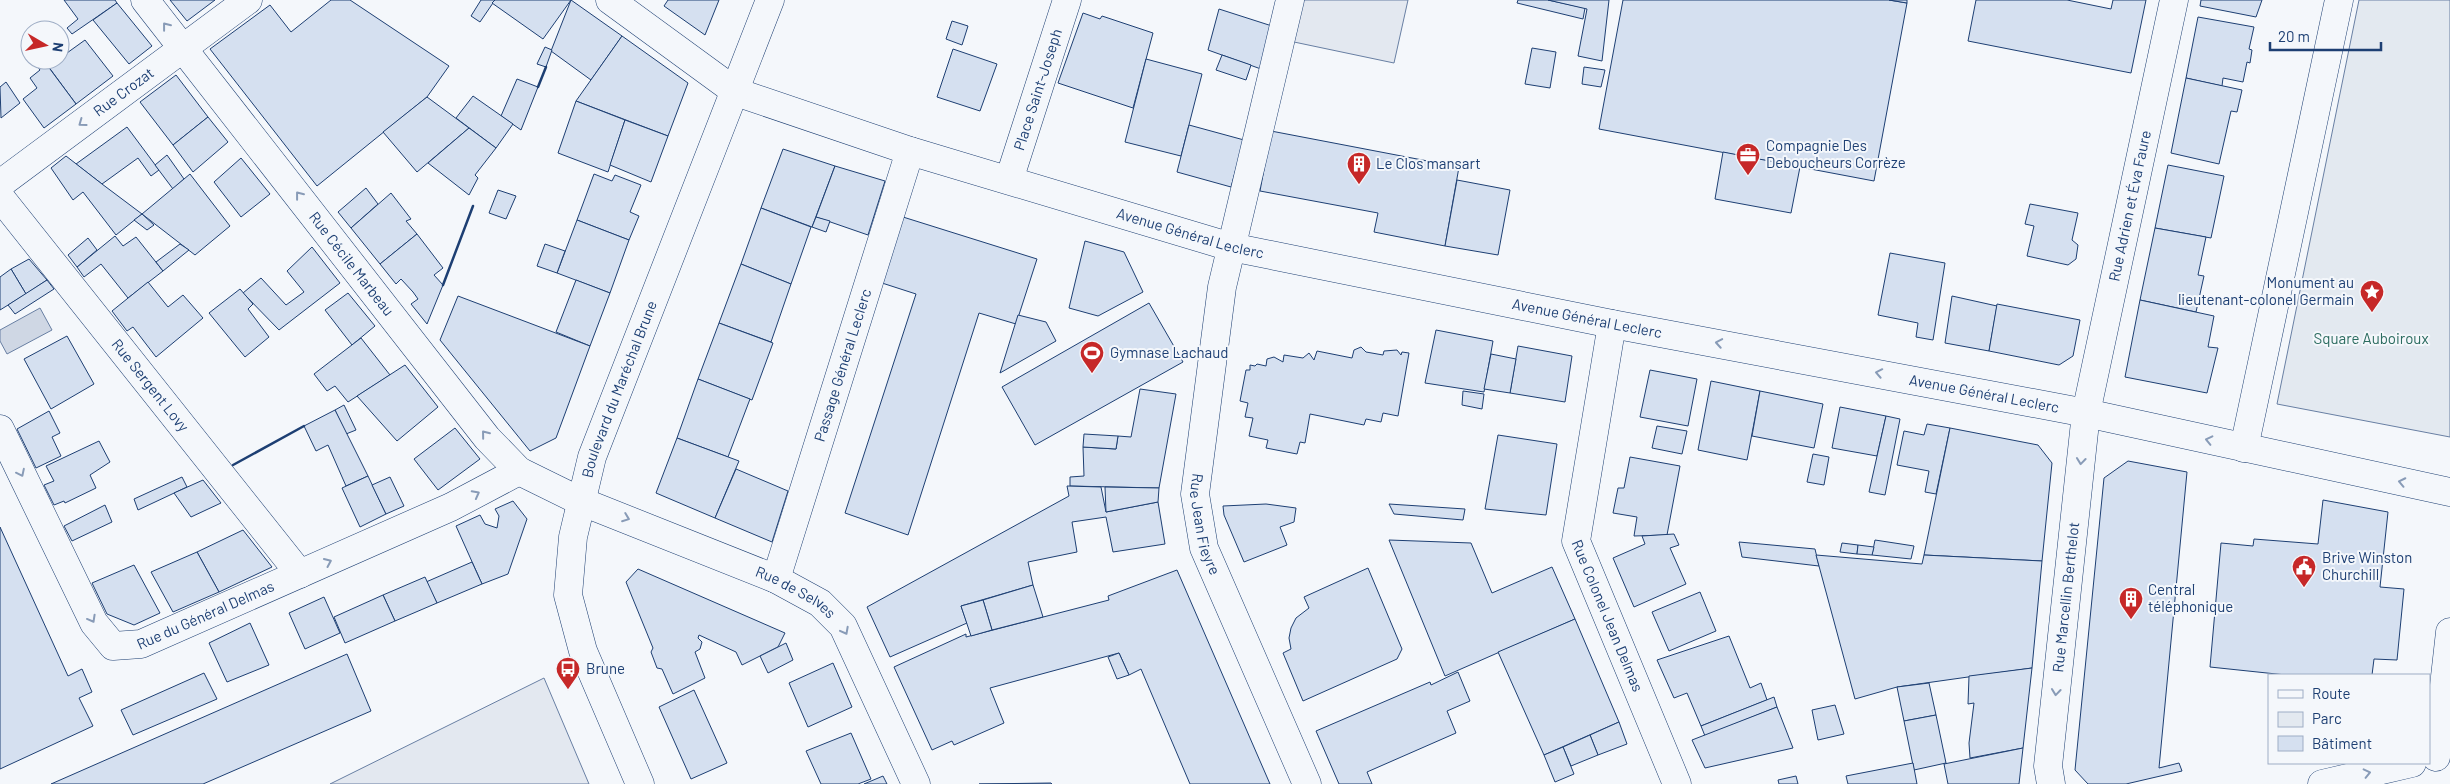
<svg xmlns="http://www.w3.org/2000/svg" width="2450" height="784" font-family="Barlow,sans-serif">
<style>
.green{fill:#e3e9f0;stroke:#687fa3}
.parking{fill:#e3e8f0;stroke:#687fa3}
.water{fill:#cfd7e4;stroke:#687fa3}
.building{fill:#d5e0f0;stroke:#1d3f73}
.lines{fill:none;stroke-linecap:round;stroke-linejoin:round}
.street-casing{stroke:#1d3f73;stroke-width:29}
.primary-casing{stroke:#1d3f73;stroke-width:29}
.street{stroke:#f4f7fb;stroke-width:28}
.primary{stroke:#f4f7fb;stroke-width:28}
.wall{stroke:#1d3f73;stroke-width:2.5}
.oneway{stroke:#889bb7}
.labels{text-anchor:middle;stroke-width:4;stroke-linejoin:round;paint-order:stroke}
.street-label{font-size:15px;fill:#1d3f73;stroke:#f4f7fb}
.poi-label{font-size:15px;fill:#1d3f73;stroke:#f4f7fb;text-anchor:start}
.park-label{font-size:15px;fill:#2c6c60;stroke:#f4f7fb}
</style>
<rect width="100%" height="100%" fill="#f4f7fb"/>
<!-- green -->
<path class="green" d="M2359 0H2450V437L2277 404Z"/>
<!-- parking -->
<g class="parking">
<path d="M1302 0H1408L1394 63 1294 42Z"/>
<path d="M544 678 589 784H330Z"/>
</g>
<!-- water -->
<path class="water" d="M40 308 52 330 7 354 0 341V330Z"/>
<!-- building -->
<g class="building">
<path d="M64 0H115L117 3 72 34 67 28 78 19Z"/>
<path d="M170 0H215L187 21Z"/>
<path d="M331 0H350L449 66 427 97 317 186 210 49 270 5 291 32Z"/>
<path d="M481 0H495L480 22 471 16Z"/>
<path d="M495 0H571L543 39 492 3Z"/>
<path d="M571 0 622 36 591 80 551 51Z"/>
<path d="M668 0H719L705 35 664 6Z"/>
<path d="M1518 0H1548L1585 8 1583 19 1517 3Z"/>
<path d="M1548 0H1609L1602 61 1578 56 1587 9Z"/>
<path d="M1623 0H1889L1907 3 1874 181 1599 129Z"/>
<path d="M1889 0H1907V3Z"/>
<path d="M1976 0H2067L2111 9 2113 0H2146L2131 73 1968 41Z"/>
<path d="M2201 0H2262L2256 17 2200 6Z"/>
<path d="M117 3 152 46 129 64 93 20Z"/>
<path d="M1219 9 1272 26 1261 69 1208 50Z"/>
<path d="M1083 13 1100 19 1102 16 1153 33 1133 108 1058 83Z"/>
<path d="M2198 17 2254 27 2249 49 2252 50 2250 63 2247 62 2243 82 2223 78 2222 86 2186 78Z"/>
<path d="M952 21 968 26 962 45 946 39Z"/>
<path d="M622 36 688 83 668 136 576 101Z"/>
<path d="M85 40 113 76 76 104 48 66 60 60V58Z"/>
<path d="M545 47 552 50 546 67 537 64Z"/>
<path d="M1532 48 1556 52 1550 88 1525 84Z"/>
<path d="M953 49 997 64 980 111 937 97Z"/>
<path d="M1222 55 1251 65 1246 80 1216 70Z"/>
<path d="M1146 59 1202 74 1181 156 1125 142Z"/>
<path d="M44 61 76 104 44 128 23 99 37 88 30 78 40 70 37 66Z"/>
<path d="M1584 67 1605 70 1601 87 1582 84Z"/>
<path d="M176 75 208 117 173 145 140 102Z"/>
<path d="M2186 78 2242 90 2237 112 2231 111 2219 164 2171 153Z"/>
<path d="M517 79 538 87 521 130 501 116Z"/>
<path d="M6 82 20 103 1 118 0 87Z"/>
<path d="M473 96 513 124 496 148 456 118Z"/>
<path d="M427 97 469 128 417 172 383 132Z"/>
<path d="M576 101 625 120 608 172 558 153Z"/>
<path d="M208 117 228 142 193 172 173 145Z"/>
<path d="M625 120 668 136 651 182 610 165Z"/>
<path d="M1189 125 1244 140 1231 187 1177 172Z"/>
<path d="M127 127 159 170 151 176 138 158 102 184 76 164Z"/>
<path d="M469 128 496 148 475 175 478 178 469 195 428 163Z"/>
<path d="M1271 131 1459 167 1445 246 1374 232 1378 213 1260 191Z"/>
<path d="M783 149 835 166 812 227 761 208Z"/>
<path d="M1723 152 1800 167 1791 213 1715 199Z"/>
<path d="M167 155 184 179 173 189 155 165Z"/>
<path d="M66 156 102 184 142 214 116 235 83 192 73 200 51 168Z"/>
<path d="M241 158 270 194 241 217 214 182Z"/>
<path d="M2168 165 2224 176 2211 238 2155 228Z"/>
<path d="M835 166 885 181 868 235 816 217Z"/>
<path d="M190 174 230 226 195 255 142 214Z"/>
<path d="M594 174 612 181 615 175 641 185 630 212 639 216 629 240 577 220Z"/>
<path d="M1457 180 1510 190 1498 255 1445 246Z"/>
<path d="M366 188 378 204 351 228 338 212Z"/>
<path d="M498 190 516 196 506 219 489 213Z"/>
<path d="M391 193 411 219 406 221 417 234 380 264 351 228Z"/>
<path d="M2030 204 2078 213 2072 240 2078 245 2076 259 2068 265 2027 256 2034 226 2025 224Z"/>
<path d="M761 208 811 227 791 284 741 264Z"/>
<path d="M142 214 154 225 147 230 134 220Z"/>
<path d="M816 217 830 221 826 232 812 227Z"/>
<path d="M903 217 1037 259 1016 324 979 313 908 535 845 513 916 294 882 283Z"/>
<path d="M577 220 629 240 610 293 557 273Z"/>
<path d="M2155 228 2206 237 2198 275 2204 276 2196 312 2140 300Z"/>
<path d="M417 234 443 268 434 275 443 285 427 324 411 304 418 299 413 292 401 279 396 284 380 264Z"/>
<path d="M115 236 123 246 136 237 163 271 128 298 101 264 84 277 77 267Z"/>
<path d="M88 238 97 250 77 267 68 255Z"/>
<path d="M1085 241 1124 252 1143 292 1098 316 1069 308Z"/>
<path d="M180 244 189 250 163 271 156 262Z"/>
<path d="M545 244 565 251 557 273 537 266Z"/>
<path d="M312 247 340 283 279 330 243 293 261 278 286 305 304 292 287 271Z"/>
<path d="M1890 253 1945 263 1933 340 1916 337 1918 323 1878 315Z"/>
<path d="M29 259 47 280 26 294 11 269Z"/>
<path d="M741 264 791 284 771 342 719 323Z"/>
<path d="M11 269 26 294 0 310V277Z"/>
<path d="M47 280 54 289 15 314 8 305Z"/>
<path d="M576 280 610 293 590 346 556 332Z"/>
<path d="M148 282 168 307 183 295 203 318 156 357 133 327 127 331 112 311Z"/>
<path d="M240 289 253 304 248 309 269 337 245 357 209 313Z"/>
<path d="M348 293 375 326 352 345 325 310Z"/>
<path d="M458 296 590 346 556 438 530 451 440 340Z"/>
<path d="M1952 296 1997 306 1989 351 1945 343Z"/>
<path d="M2140 300 2214 316 2208 347 2218 348 2207 393 2125 377Z"/>
<path d="M1149 303 1183 362 1035 445 1002 387Z"/>
<path d="M1997 304 2080 320 2073 356 2059 365 1989 351Z"/>
<path d="M1018 315 1046 322 1056 341 1000 373Z"/>
<path d="M719 323 773 343 752 400 698 379Z"/>
<path d="M1436 330 1493 341 1484 392 1425 383Z"/>
<path d="M67 336 94 384 51 409 24 359Z"/>
<path d="M361 338 390 375 348 402 335 386 327 391 314 374Z"/>
<path d="M1518 346 1572 356 1565 402 1510 393Z"/>
<path d="M1361 347 1366 352 1383 355 1384 351 1397 350 1401 355 1402 352 1409 353 1398 416 1383 413 1381 422 1366 419 1364 425 1310 414 1305 443 1300 442 1297 454 1266 448 1268 440 1249 436 1253 418 1245 417 1248 403 1240 401 1246 370H1250V365L1255 366 1257 364 1266 366 1267 359 1274 357 1283 362 1284 355 1303 358 1309 353 1314 360 1317 351 1352 358 1354 350Z"/>
<path d="M1491 354 1516 359 1510 393 1484 389Z"/>
<path d="M405 365 438 407 397 441 357 396Z"/>
<path d="M1650 370 1697 379 1688 426 1640 417Z"/>
<path d="M698 379 750 399 728 457 677 438Z"/>
<path d="M1711 381 1760 391 1747 460 1698 450Z"/>
<path d="M1140 389 1176 394 1159 488 1070 486V477L1084 476 1083 447 1116 449 1118 436 1131 437Z"/>
<path d="M1463 391 1484 394 1482 409 1462 405Z"/>
<path d="M1760 391 1823 404 1814 448 1752 436Z"/>
<path d="M344 405 356 430 346 434 335 410Z"/>
<path d="M1840 407 1886 416 1877 456 1832 448Z"/>
<path d="M335 410 368 476 346 486 328 445 316 451 304 426Z"/>
<path d="M49 411 60 433 52 437 61 456 36 468 17 429Z"/>
<path d="M1886 416 1900 419 1885 495 1869 492Z"/>
<path d="M1927 424 1950 428 1936 494 1925 492 1929 471 1897 465 1904 431 1924 435Z"/>
<path d="M1657 426 1687 431 1682 454 1652 448Z"/>
<path d="M455 428 480 459 438 490 414 459Z"/>
<path d="M1950 428 2038 445 2052 463 2042 561 1924 555Z"/>
<path d="M1084 434 1118 436 1116 449 1083 447Z"/>
<path d="M1498 435 1557 444 1546 515 1485 509Z"/>
<path d="M677 438 739 461 715 518 656 493Z"/>
<path d="M99 441 110 462 90 475 96 488 65 503 64 501 54 505 44 485 54 481 46 466Z"/>
<path d="M1813 454 1829 457 1824 485 1807 482Z"/>
<path d="M1630 457 1680 466 1667 535 1634 536 1637 517 1613 513 1618 488H1624Z"/>
<path d="M2128 461 2187 472 2159 768 2179 763 2182 771 2126 784H2088L2075 770 2104 478Z"/>
<path d="M736 469 788 491 772 542 715 518Z"/>
<path d="M368 476 386 514 360 527 342 488Z"/>
<path d="M182 477 187 487 138 510 134 499Z"/>
<path d="M390 477 404 506 386 514 372 485Z"/>
<path d="M203 480 221 503 191 517 174 493Z"/>
<path d="M1067 486 1101 487 1106 512 1158 502 1165 544 1113 552 1106 517 1072 522 1077 552 1028 562 1033 585 961 606 967 623 890 657 867 607 1069 496Z"/>
<path d="M1105 487 1159 488 1158 502 1106 512Z"/>
<path d="M2323 500 2388 512 2380 587 2404 589 2397 660 2374 659 2372 675H2286L2210 667 2221 543 2253 546 2254 539 2318 544Z"/>
<path d="M513 501 527 519 508 574 482 584 456 526 480 515 485 524 497 528 499 516 495 509Z"/>
<path d="M1266 504 1296 508 1294 522 1280 527 1287 545 1244 562 1224 515 1223 506Z"/>
<path d="M1389 504 1465 509 1463 520 1394 514Z"/>
<path d="M105 505 112 522 72 541 64 526Z"/>
<path d="M0 527 68 676 82 669 92 692 79 698 93 726 0 769Z"/>
<path d="M243 530 272 567 219 592 197 552Z"/>
<path d="M1674 534 1679 545 1670 548 1686 584 1634 607 1613 558 1645 544 1642 536Z"/>
<path d="M1389 540 1471 543 1492 593 1552 567 1575 619 1445 676Z"/>
<path d="M1875 540 1914 546 1911 559 1872 555Z"/>
<path d="M1739 542 1815 549 1819 566 1742 557Z"/>
<path d="M1842 543 1858 545 1857 554 1840 552Z"/>
<path d="M1858 545 1874 547 1872 555 1857 554Z"/>
<path d="M197 552 219 592 173 612 151 572Z"/>
<path d="M1816 555 1922 564 1924 555 2042 561 2032 668 1897 687 1855 699Z"/>
<path d="M472 562 482 584 437 603 426 582Z"/>
<path d="M134 565 160 613 134 625 107 614 92 583Z"/>
<path d="M1368 568 1402 649 1397 659 1303 701 1283 653 1291 649 1289 638 1291 628 1296 618 1309 608 1304 597Z"/>
<path d="M638 569 785 633 778 647 742 665 736 652 699 635 698 638 702 642 700 649 695 652 705 678 673 694 662 669 657 668 651 652 653 648 626 582Z"/>
<path d="M1177 570 1270 784H1190L1141 669 1129 675 1119 653 990 688 1004 723 954 745 952 741 932 750 894 667 966 634V637L1109 600 1108 596Z"/>
<path d="M425 577 437 603 395 621 383 595Z"/>
<path d="M1033 585 1043 617 992 630 983 600Z"/>
<path d="M1700 592 1716 631 1669 651 1652 612Z"/>
<path d="M383 595 395 621 345 643 334 617Z"/>
<path d="M324 597 340 633 305 649 289 613Z"/>
<path d="M983 600 992 630 971 636 961 606Z"/>
<path d="M1575 619 1619 722 1544 755 1498 652Z"/>
<path d="M250 623 269 665 227 682 209 643Z"/>
<path d="M1729 636 1750 688 1761 683 1767 700 1701 726 1687 693 1674 698 1657 660Z"/>
<path d="M786 643 793 660 768 673 760 656Z"/>
<path d="M1119 653 1129 675 1117 679 1108 657Z"/>
<path d="M347 654 371 711 203 784H51Z"/>
<path d="M833 663 852 707 808 727 789 683Z"/>
<path d="M2032 668 2023 748 1970 758 1969 743 1974 703 1968 704 1969 676Z"/>
<path d="M1458 672 1470 701 1447 711 1456 733 1367 772 1372 784H1339L1316 731 1430 682 1431 685Z"/>
<path d="M204 673 217 699 133 735 121 710Z"/>
<path d="M1929 683 1936 715 1904 721 1897 687Z"/>
<path d="M694 690 727 763 691 779 659 707Z"/>
<path d="M1774 697 1777 707 1705 736 1701 726Z"/>
<path d="M1835 705 1844 734 1818 740 1812 710Z"/>
<path d="M1777 707 1793 748 1705 768 1692 740Z"/>
<path d="M1936 715 1946 763 1914 770 1904 721Z"/>
<path d="M1619 722 1627 744 1598 755 1590 735Z"/>
<path d="M851 733 871 779 858 784H821L806 751Z"/>
<path d="M1590 735 1598 755 1571 766 1563 747Z"/>
<path d="M1563 747 1574 774 1555 782 1544 755Z"/>
<path d="M2023 748 2019 784H1948L1944 764Z"/>
<path d="M1913 763 1917 784H1848L1846 776Z"/>
<path d="M883 776 887 784H864Z"/>
<path d="M1796 776 1798 784H1779L1778 780Z"/>
<path d="M1051 783 1052 784H979Z"/>
</g>
<g class="lines">
<defs>
<g id="street">
<path id="s1" d="M145 0 487 438 519 471 580 501 776 579 820 603 843 626 916 784"/>
<path id="s2" d="M610 0 736 92 910 151 1231 247 1612 324 2086 413 2450 492"/>
<path id="s3" d="M1290 0 1222 287 1195 494 1204 548 1307 784"/>
<path id="s4" d="M1009 180 1067 0"/>
<path id="s5" d="M0 184 248 0"/>
<path id="s6" d="M0 197 300 574"/>
<path id="s7" d="M1612 324 1576 541 1677 784"/>
<path id="s8" d="M0 429 94 623 113 646 141 644 451 507 519 471"/>
<path d="M2244 448 2339 0"/>
<path id="s9" d="M776 579 910 151"/>
<path d="M2436 757 2450 632"/>
<path id="s10" d="M2051 784 2048 766 2086 413 2174 0"/>
<path d="M2322 784 2412 763"/>
</g>
<g id="primary">
<path id="s11" d="M640 784 583 651 568 595 573 537 592 457 770 0"/>
</g>
</defs>
<!-- street casing -->
<use href="#street" class="street-casing"/>
<!-- primary casing -->
<use href="#primary" class="primary-casing"/>
<!-- street -->
<use href="#street" class="street"/>
<!-- primary -->
<use href="#primary" class="primary"/>
<!-- wall -->
<g class="wall">
<path d="M538 87 546 67"/>
<path d="M443 285 473 206"/>
<path d="M233 465 304 426"/>
</g>
</g>
<!-- one-way arrows -->
<defs><path id="oneway-chevron" d="M-2-3.5L2.5 0L-2 3.5" fill="none" stroke-width="1.6" stroke-linecap="round" stroke-linejoin="round" transform="scale(1.25)"/></defs>
<g class="oneway">
<use href="#oneway-chevron" transform="translate(166 26) rotate(-128)"/>
<use href="#oneway-chevron" transform="translate(82 123) rotate(144)"/>
<use href="#oneway-chevron" transform="translate(299 195) rotate(-128)"/>
<use href="#oneway-chevron" transform="translate(1719 343) rotate(-170)"/>
<use href="#oneway-chevron" transform="translate(1879 373) rotate(-169)"/>
<use href="#oneway-chevron" transform="translate(485 434) rotate(-129)"/>
<use href="#oneway-chevron" transform="translate(2209 440) rotate(-167)"/>
<use href="#oneway-chevron" transform="translate(2081 461) rotate(96)"/>
<use href="#oneway-chevron" transform="translate(21 473) rotate(64)"/>
<use href="#oneway-chevron" transform="translate(2402 482) rotate(-168)"/>
<use href="#oneway-chevron" transform="translate(476 494) rotate(-28)"/>
<use href="#oneway-chevron" transform="translate(626 518) rotate(21)"/>
<use href="#oneway-chevron" transform="translate(328 562) rotate(-24)"/>
<use href="#oneway-chevron" transform="translate(92 619) rotate(61)"/>
<use href="#oneway-chevron" transform="translate(845 631) rotate(62)"/>
<use href="#oneway-chevron" transform="translate(2056 692) rotate(96)"/>
<use href="#oneway-chevron" transform="translate(2367 773) rotate(-13)"/>
</g>
<!-- icons -->
<defs>
<symbol id="office-pin" viewBox="-11 -11 22 30"><path d="M0 17L-7.5 6A9.5 9.5 0 1 1 7.5 6Z" fill="#c62828" stroke="#f4f7fb"/><path d="M-6-3h4V-5.5h4V-3h4V5H-6ZM-1-4.5V-3h2v-1.5ZM-6 0V1H6V0Z" fill="#fff"/></symbol>
<symbol id="building-pin" viewBox="-11 -11 22 30"><path d="M0 17L-7.5 6A9.5 9.5 0 1 1 7.5 6Z" fill="#c62828" stroke="#f4f7fb"/><path d="M-4-6H4V6H1V3H-1V6H-4ZM-2.5-4.3h1.7v1.8h-1.7ZM.8-4.3h1.7v1.8H.8ZM-2.5-1h1.7V.8h-1.7ZM.8-1h1.7V.8H.8Z" fill="#fff"/></symbol>
<symbol id="sight-pin" viewBox="-11 -11 22 30"><path d="M0 17L-7.5 6A9.5 9.5 0 1 1 7.5 6Z" fill="#c62828" stroke="#f4f7fb"/><path d="M0-6L1.8-2.2L6-1.7L2.9 1.2L3.7 5.4L0 3.3L-3.7 5.4L-2.9 1.2L-6-1.7L-1.8-2.2Z" fill="#fff"/></symbol>
<symbol id="stadium-pin" viewBox="-11 -11 22 30"><path d="M0 17L-7.5 6A9.5 9.5 0 1 1 7.5 6Z" fill="#c62828" stroke="#f4f7fb"/><path d="M0-5a6.5 5 0 1 0 0 10a6.5 5 0 1 0 0-10ZM-3.5-1.8h7v3.6h-7Z" fill="#fff"/></symbol>
<symbol id="civic-pin" viewBox="-11 -11 22 30"><path d="M0 17L-7.5 6A9.5 9.5 0 1 1 7.5 6Z" fill="#c62828" stroke="#f4f7fb"/><path d="M-.6-6.5H3V-4.5H.6V-3L4-1V1h2V6H-6V1h2V-1L-.6-3ZM-1.2 2.5V6h2.4V2.5Z" fill="#fff"/></symbol>
<symbol id="bus-pin" viewBox="-11 -11 22 30"><path d="M0 17L-7.5 6A9.5 9.5 0 1 1 7.5 6Z" fill="#c62828" stroke="#f4f7fb"/><path d="M-5-6H5V4H4V6H2V4H-2V6H-4V4H-5ZM-3.5-4V0h7V-4ZM-3.5 1.2v1.5H-2V1.2ZM2 1.2v1.5H3.5V1.2Z" fill="#fff"/></symbol>
</defs>
<g fill-rule="evenodd">
<use href="#office-pin" x="1734" y="141" width="28" height="38"/>
<use href="#building-pin" x="1345" y="150" width="28" height="38"/>
<use href="#sight-pin" x="2358" y="278" width="28" height="38"/>
<use href="#stadium-pin" x="1078" y="339" width="28" height="38"/>
<use href="#civic-pin" x="2290" y="553" width="28" height="38"/>
<use href="#building-pin" x="2117" y="585" width="28" height="38"/>
<use href="#bus-pin" x="554" y="655" width="28" height="38"/>
</g>
<g class="labels">
<!-- street labels -->
<g class="street-label">
<text dy="5" stroke="none"><textPath href="#s4" startOffset="95">Place Saint-Joseph</textPath></text>
<text dy="5" stroke="none"><textPath href="#s5" startOffset="154">Rue Crozat</textPath></text>
<text dy="5" stroke="none"><textPath href="#s10" startOffset="585">Rue Adrien et Éva Faure</textPath></text>
<text dy="5" stroke="none"><textPath href="#s2" startOffset="632">Avenue Général Leclerc</textPath></text>
<text dy="5" stroke="none"><textPath href="#s1" startOffset="335">Rue Cécile Marbeau</textPath></text>
<text dy="5" stroke="none"><textPath href="#s2" startOffset="1038">Avenue Général Leclerc</textPath></text>
<text dy="5" stroke="none"><textPath href="#s9" startOffset="224">Passage Général Leclerc</textPath></text>
<text dy="5" stroke="none"><textPath href="#s6" startOffset="241">Rue Sergent Lovy</textPath></text>
<text dy="5" stroke="none"><textPath href="#s11" startOffset="416">Boulevard du Maréchal Brune</textPath></text>
<text dy="5" stroke="none"><textPath href="#s2" startOffset="1442">Avenue Général Leclerc</textPath></text>
<text dy="5" stroke="none"><textPath href="#s3" startOffset="535">Rue Jean Fieyre</textPath></text>
<text dy="5" stroke="none"><textPath href="#s1" startOffset="904">Rue de Selves</textPath></text>
<text dy="5" stroke="none"><textPath href="#s10" startOffset="188">Rue Marcellin Berthelot</textPath></text>
<text dy="5" stroke="none"><textPath href="#s8" startOffset="344">Rue du Général Delmas</textPath></text>
<text dy="5" stroke="none"><textPath href="#s7" startOffset="301">Rue Colonel Jean Delmas</textPath></text>
</g>
<!-- poi labels -->
<g class="poi-label">
<text x="1766" y="151">Compagnie Des<tspan x="1766" dy="17">Deboucheurs Corrèze</tspan></text>
<text x="1376" y="169">Le Clos mansart</text>
<text x="2354" y="288" text-anchor="end">Monument au<tspan x="2354" dy="17">lieutenant-colonel Germain</tspan></text>
<text x="1110" y="358">Gymnase Lachaud</text>
<text x="2322" y="563">Brive Winston<tspan x="2322" dy="17">Churchill</tspan></text>
<text x="2148" y="595">Central<tspan x="2148" dy="17">téléphonique</tspan></text>
<text x="586" y="674">Brune</text>
</g>
<!-- park labels -->
<g class="park-label">
<text x="2371" y="344">Square Auboiroux</text>
</g>
</g>
<!-- legend -->
<rect x="2268" y="674" width="162" height="90" fill="#f4f7fb" stroke="#9eadc5"/>
<rect x="2278" y="690" width="25" height="8" fill="#f4f7fb" stroke="#9eadc5"/>
<text x="2312" y="699" font-size="15" fill="#1d3f73">Route</text>
<rect x="2278" y="712" width="25" height="15" fill="#e3e9f0" stroke="#9eadc5"/>
<text x="2312" y="724" font-size="15" fill="#1d3f73">Parc</text>
<rect x="2278" y="736" width="25" height="15" fill="#d5e0f0" stroke="#9eadc5"/>
<text x="2312" y="749" font-size="15" fill="#1d3f73">Bâtiment</text>
<!-- north arrow -->
<g transform="translate(45 45) rotate(99)"><circle r="24" fill="#f4f7fb" stroke="#9eadc5"/>
<path d="M0-4L9 19L0 12L-9 19Z" fill="#c62828"/>
<text y="-8" font-size="14" font-weight="bold" text-anchor="middle" fill="#1d3f73">N</text>
</g>
<!-- scale -->
<path d="M2270 42v8h111v-8" fill="none" stroke="#1d3f73" stroke-width="2.5"/>
<text x="2278" y="42" font-size="15" fill="#1d3f73" stroke="#f4f7fb" stroke-width="4" paint-order="stroke">20 m</text>
</svg>
